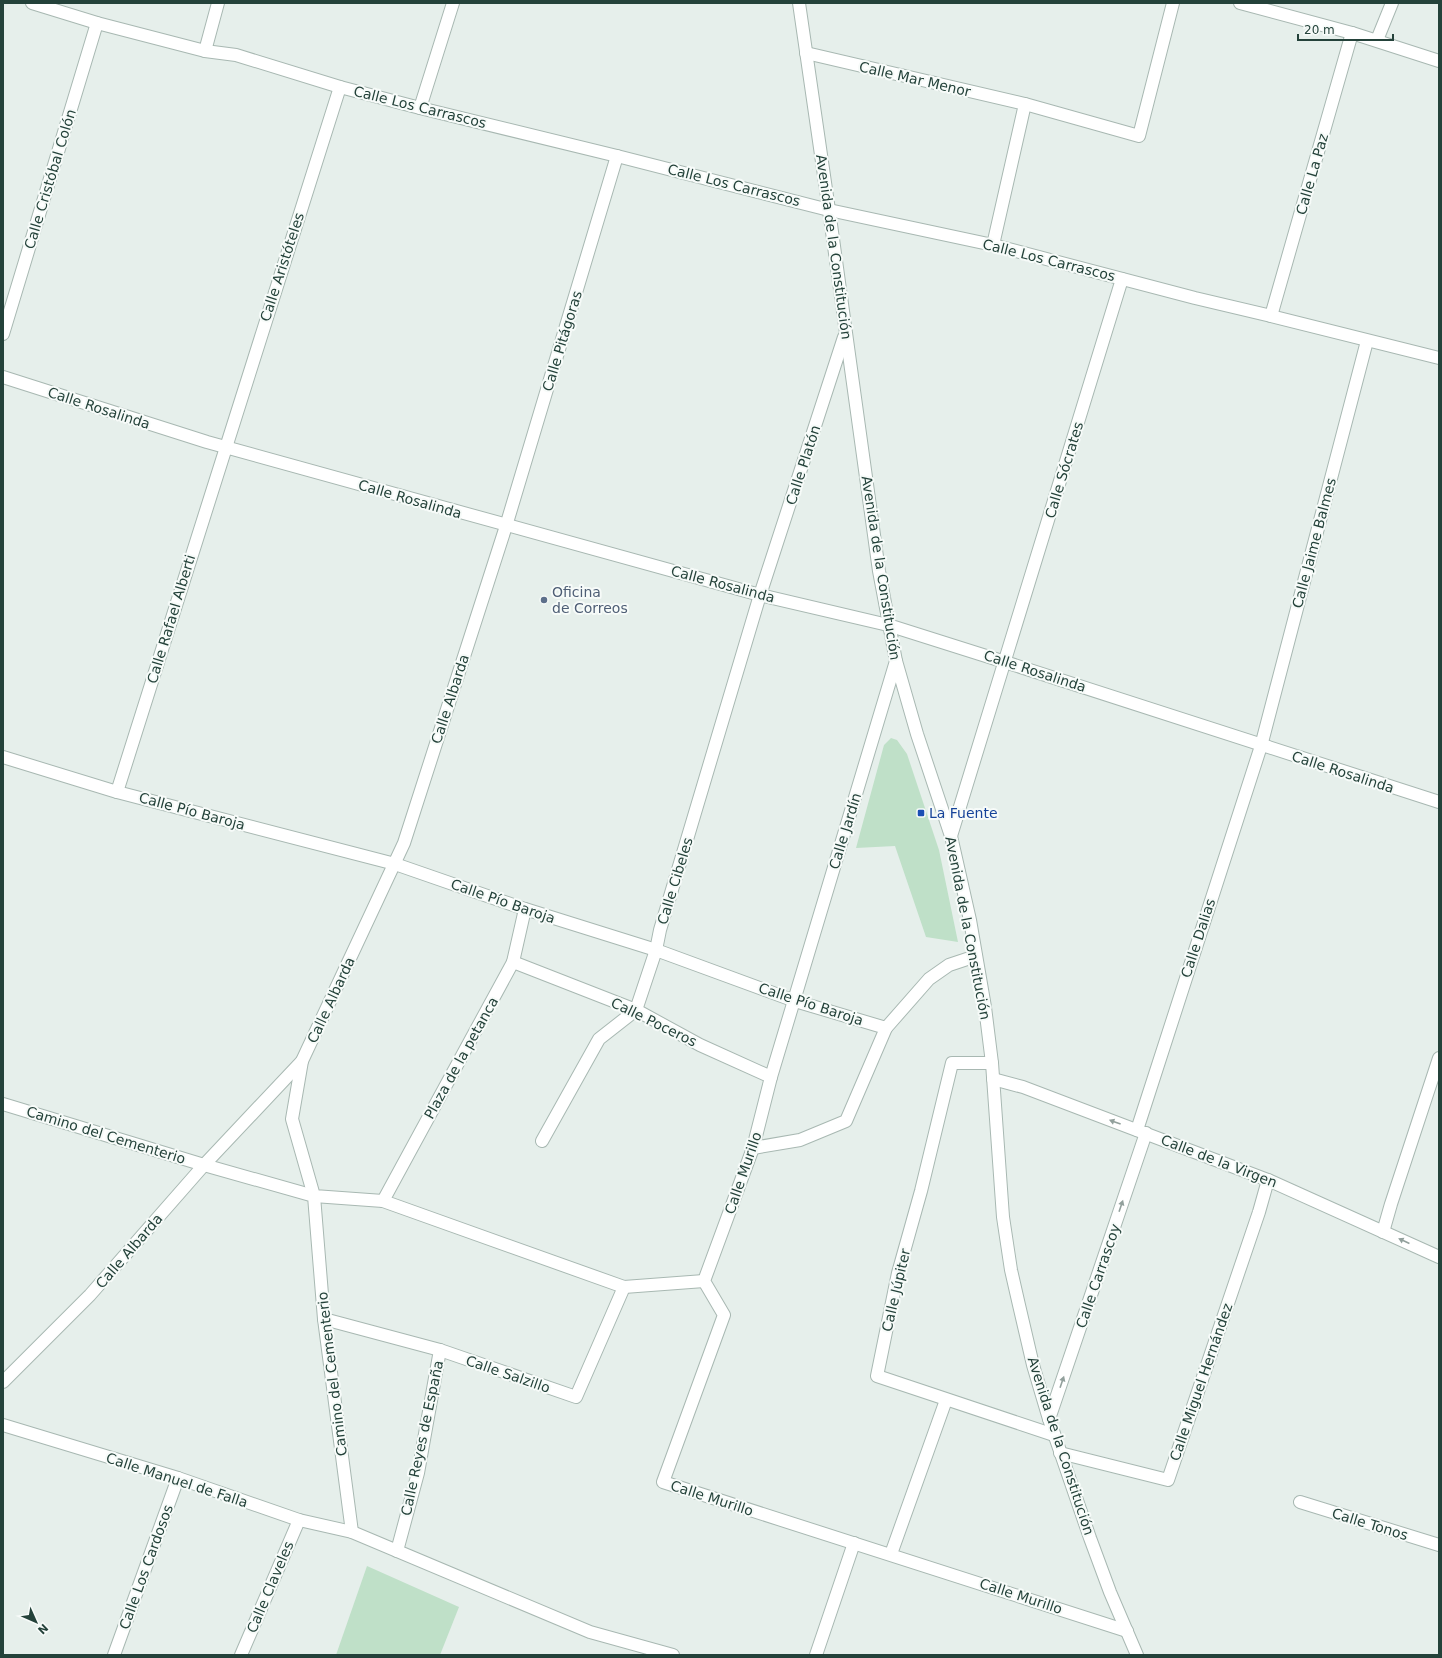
<svg xmlns="http://www.w3.org/2000/svg" width="1442" height="1658" font-family="'DejaVu Sans',sans-serif">
<style>
.park{fill:#bfe0c8}
.lines{fill:none;stroke-linecap:round;stroke-linejoin:round}
.minor-casing{stroke:#a8b8b2;stroke-width:14}
.minor{stroke:#fff;stroke-width:12}
.oneway{fill:#92a09c}
.service-dot{fill:#5c6f8a;stroke:#f7fbf9;stroke-width:1.5}
.transit-dot{fill:#1a4fb4;stroke:#f7fbf9;stroke-width:1.5}
.labels{text-anchor:middle;stroke-width:4;stroke-linejoin:round;paint-order:stroke}
.street-label{font-size:14px;fill:#24423a;stroke:#f7fbf9}
.service-label{font-size:14px;fill:#4e5e75;stroke:#f7fbf9;text-anchor:start}
.transit-label{font-size:14px;fill:#164399;stroke:#f7fbf9;text-anchor:start}
</style>
<rect width="100%" height="100%" fill="#e6efeb"/>
<!-- park -->
<g class="park">
<path d="M891 738 897 740 907 754 939 850 958 942 926 937 895 846 856 848 884 745Z"/>
<path d="M367 1566 459 1607 440 1655H336Z"/>
</g>
<g class="lines">
<defs>
<g id="minor">
<path d="M32 3 97 23 205 51 236 55 340 87 420 108 617 156 829 210 993 245 1195 298 1271 316 1439 358"/>
<path d="M799 3 829 210 879 571 896 661 917 734 951 836 970 920 985 1007 992 1063 1003 1217 1011 1270 1019 1305 1033 1365 1049 1419 1090 1538 1110 1592 1137 1655"/>
<path d="M1240 3 1352 33 1439 61"/>
<path d="M1377 40 1392 3"/>
<path d="M205 51 218 3"/>
<path d="M806 53 1025 104 993 245"/>
<path d="M1025 104 1139 136 1173 3"/>
<path d="M420 108 453 3"/>
<path d="M1271 316 1352 33"/>
<path d="M3 334 97 23"/>
<path d="M3 377 207 442 760 595 888 625 1005 662 1439 802"/>
<path d="M896 661 771 1077 753 1148 704 1281 724 1315 663 1482 1127 1631"/>
<path d="M3 757 117 792 395 864 525 909 656 950 795 1001 886 1028 929 979 949 965 976 956"/>
<path d="M117 792 340 87"/>
<path d="M951 836 1122 279"/>
<path d="M513 962 636 1010 700 1045 771 1077"/>
<path d="M302 1061 292 1119 314 1196 383 1201 624 1287 704 1281"/>
<path d="M992 1063H952L921 1191 898 1273 877 1376 1054 1435"/>
<path d="M993 1079 1023 1087 1268 1180 1439 1257"/>
<path d="M3 1104 204 1165 314 1196 324 1319 352 1532"/>
<path d="M1137 1130 1261 746 1367 341"/>
<path d="M542 1141 599 1039 636 1010 656 950 660 930 760 595 844 337"/>
<path d="M753 1148 800 1140 846 1121 886 1028"/>
<path d="M383 1201 513 962 525 909"/>
<path d="M1383 1232 1391 1204 1439 1058"/>
<path d="M324 1319 440 1350 576 1397 624 1287"/>
<path d="M3 1382 90 1295 204 1165 302 1061 404 843 506 526 617 156"/>
<path d="M1049 1419 1146 1133"/>
<path d="M3 1425 178 1478 299 1520 352 1532 590 1632 673 1655"/>
<path d="M1060 1453 1168 1480 1259 1212 1268 1180"/>
<path d="M1300 1502 1439 1545"/>
<path d="M397 1551 418 1473 440 1350"/>
<path d="M891 1554 946 1400"/>
<path d="M114 1655 178 1478"/>
<path d="M241 1655 299 1520"/>
<path d="M816 1655 854 1543"/>
</g>
</defs>
<!-- minor casing -->
<use href="#minor" class="minor-casing"/>
<!-- minor -->
<use href="#minor" class="minor"/>
</g>
<!-- one-way arrows -->
<defs><path id="oneway-solid" d="M-6-.8H1V-3.2L6.5 0L1 3.2V.8H-6Z"/></defs>
<g class="oneway">
<use href="#oneway-solid" transform="translate(1115 1122) rotate(-160)"/>
<use href="#oneway-solid" transform="translate(1121 1206) rotate(-71)"/>
<use href="#oneway-solid" transform="translate(1404 1241) rotate(-155)"/>
<use href="#oneway-solid" transform="translate(1062 1382) rotate(-71)"/>
</g>
<!-- markers -->
<circle class="service-dot" cx="544" cy="600" r="4"/>
<rect class="transit-dot" x="917" y="809" width="8" height="8" rx="2"/>
<g class="labels">
<!-- street labels -->
<g class="street-label">
<text transform="translate(915 79) rotate(13)" y="5">Calle Mar Menor</text>
<text transform="translate(420 107) rotate(14)" y="5">Calle Los Carrascos</text>
<text transform="translate(1312 174) rotate(-74)" y="5">Calle La Paz</text>
<text transform="translate(50 179) rotate(-73)" y="5">Calle Cristóbal Colón</text>
<text transform="translate(734 185) rotate(14)" y="5">Calle Los Carrascos</text>
<text transform="translate(834 247) rotate(82)" y="5">Avenida de la Constitución</text>
<text transform="translate(1049 260) rotate(14)" y="5">Calle Los Carrascos</text>
<text transform="translate(282 267) rotate(-72)" y="5">Calle Aristóteles</text>
<text transform="translate(562 341) rotate(-73)" y="5">Calle Pitágoras</text>
<text transform="translate(99 408) rotate(18)" y="5">Calle Rosalinda</text>
<text transform="translate(803 465) rotate(-72)" y="5">Calle Platón</text>
<text transform="translate(1064 470) rotate(-73)" y="5">Calle Sócrates</text>
<text transform="translate(410 499) rotate(16)" y="5">Calle Rosalinda</text>
<text transform="translate(1314 543) rotate(-75)" y="5">Calle Jaime Balmes</text>
<text transform="translate(881 568) rotate(81)" y="5">Avenida de la Constitución</text>
<text transform="translate(723 584) rotate(15)" y="5">Calle Rosalinda</text>
<text transform="translate(171 619) rotate(-73)" y="5">Calle Rafael Alberti</text>
<text transform="translate(1035 671) rotate(18)" y="5">Calle Rosalinda</text>
<text transform="translate(450 699) rotate(-72)" y="5">Calle Albarda</text>
<text transform="translate(1343 772) rotate(18)" y="5">Calle Rosalinda</text>
<text transform="translate(192 811) rotate(15)" y="5">Calle Pío Baroja</text>
<text transform="translate(845 831) rotate(-73)" y="5">Calle Jardín</text>
<text transform="translate(675 881) rotate(-73)" y="5">Calle Cibeles</text>
<text transform="translate(503 901) rotate(19)" y="5">Calle Pío Baroja</text>
<text transform="translate(968 928) rotate(79)" y="5">Avenida de la Constitución</text>
<text transform="translate(1198 938) rotate(-72)" y="5">Calle Dalias</text>
<text transform="translate(331 1000) rotate(-65)" y="5">Calle Albarda</text>
<text transform="translate(811 1004) rotate(18)" y="5">Calle Pío Baroja</text>
<text transform="translate(654 1022) rotate(26)" y="5">Calle Poceros</text>
<text transform="translate(461 1058) rotate(-61)" y="5">Plaza de la petanca</text>
<text transform="translate(106 1135) rotate(17)" y="5">Camino del Cementerio</text>
<text transform="translate(1219 1161) rotate(21)" y="5">Calle de la Virgen</text>
<text transform="translate(743 1173) rotate(-71)" y="5">Calle Murillo</text>
<text transform="translate(129 1251) rotate(-49)" y="5">Calle Albarda</text>
<text transform="translate(1098 1276) rotate(-71)" y="5">Calle Carrascoy</text>
<text transform="translate(896 1290) rotate(-77)" y="5">Calle Júpiter</text>
<text transform="translate(332 1374) rotate(-97)" y="5">Camino del Cementerio</text>
<text transform="translate(508 1374) rotate(19)" y="5">Calle Salzillo</text>
<text transform="translate(1201 1382) rotate(-71)" y="5">Calle Miguel Hernández</text>
<text transform="translate(422 1438) rotate(-78)" y="5">Calle Reyes de España</text>
<text transform="translate(1061 1446) rotate(72)" y="5">Avenida de la Constitución</text>
<text transform="translate(177 1480) rotate(18)" y="5">Calle Manuel de Falla</text>
<text transform="translate(712 1498) rotate(18)" y="5">Calle Murillo</text>
<text transform="translate(1370 1524) rotate(17)" y="5">Calle Tonos</text>
<text transform="translate(146 1567) rotate(-70)" y="5">Calle Los Cardosos</text>
<text transform="translate(270 1587) rotate(-67)" y="5">Calle Claveles</text>
<text transform="translate(1021 1596) rotate(18)" y="5">Calle Murillo</text>
</g>
<!-- service labels -->
<g class="service-label">
<text x="552" y="597">Oficina<tspan x="552" dy="16">de Correos</tspan></text>
</g>
<!-- transit labels -->
<g class="transit-label">
<text x="929" y="818">La Fuente</text>
</g>
</g>
<!-- border -->
<rect width="1442" height="1658" fill="none" stroke="#24423a" stroke-width="8"/>
<!-- north arrow -->
<g transform="translate(36 1622) rotate(135)" stroke="#f7fbf9" stroke-width="3" paint-order="stroke">
<path d="M0-3L7 15L0 10L-7 15Z" fill="#24423a"/>
<text y="-6" font-size="11" font-weight="bold" text-anchor="middle" fill="#24423a">N</text>
</g>
<!-- scale -->
<path d="M1298 34v6h95v-6" fill="none" stroke="#24423a" stroke-width="2"/>
<text x="1304" y="34" font-size="12" fill="#24423a" stroke="#f7fbf9" stroke-width="3" paint-order="stroke">20 m</text>
</svg>
